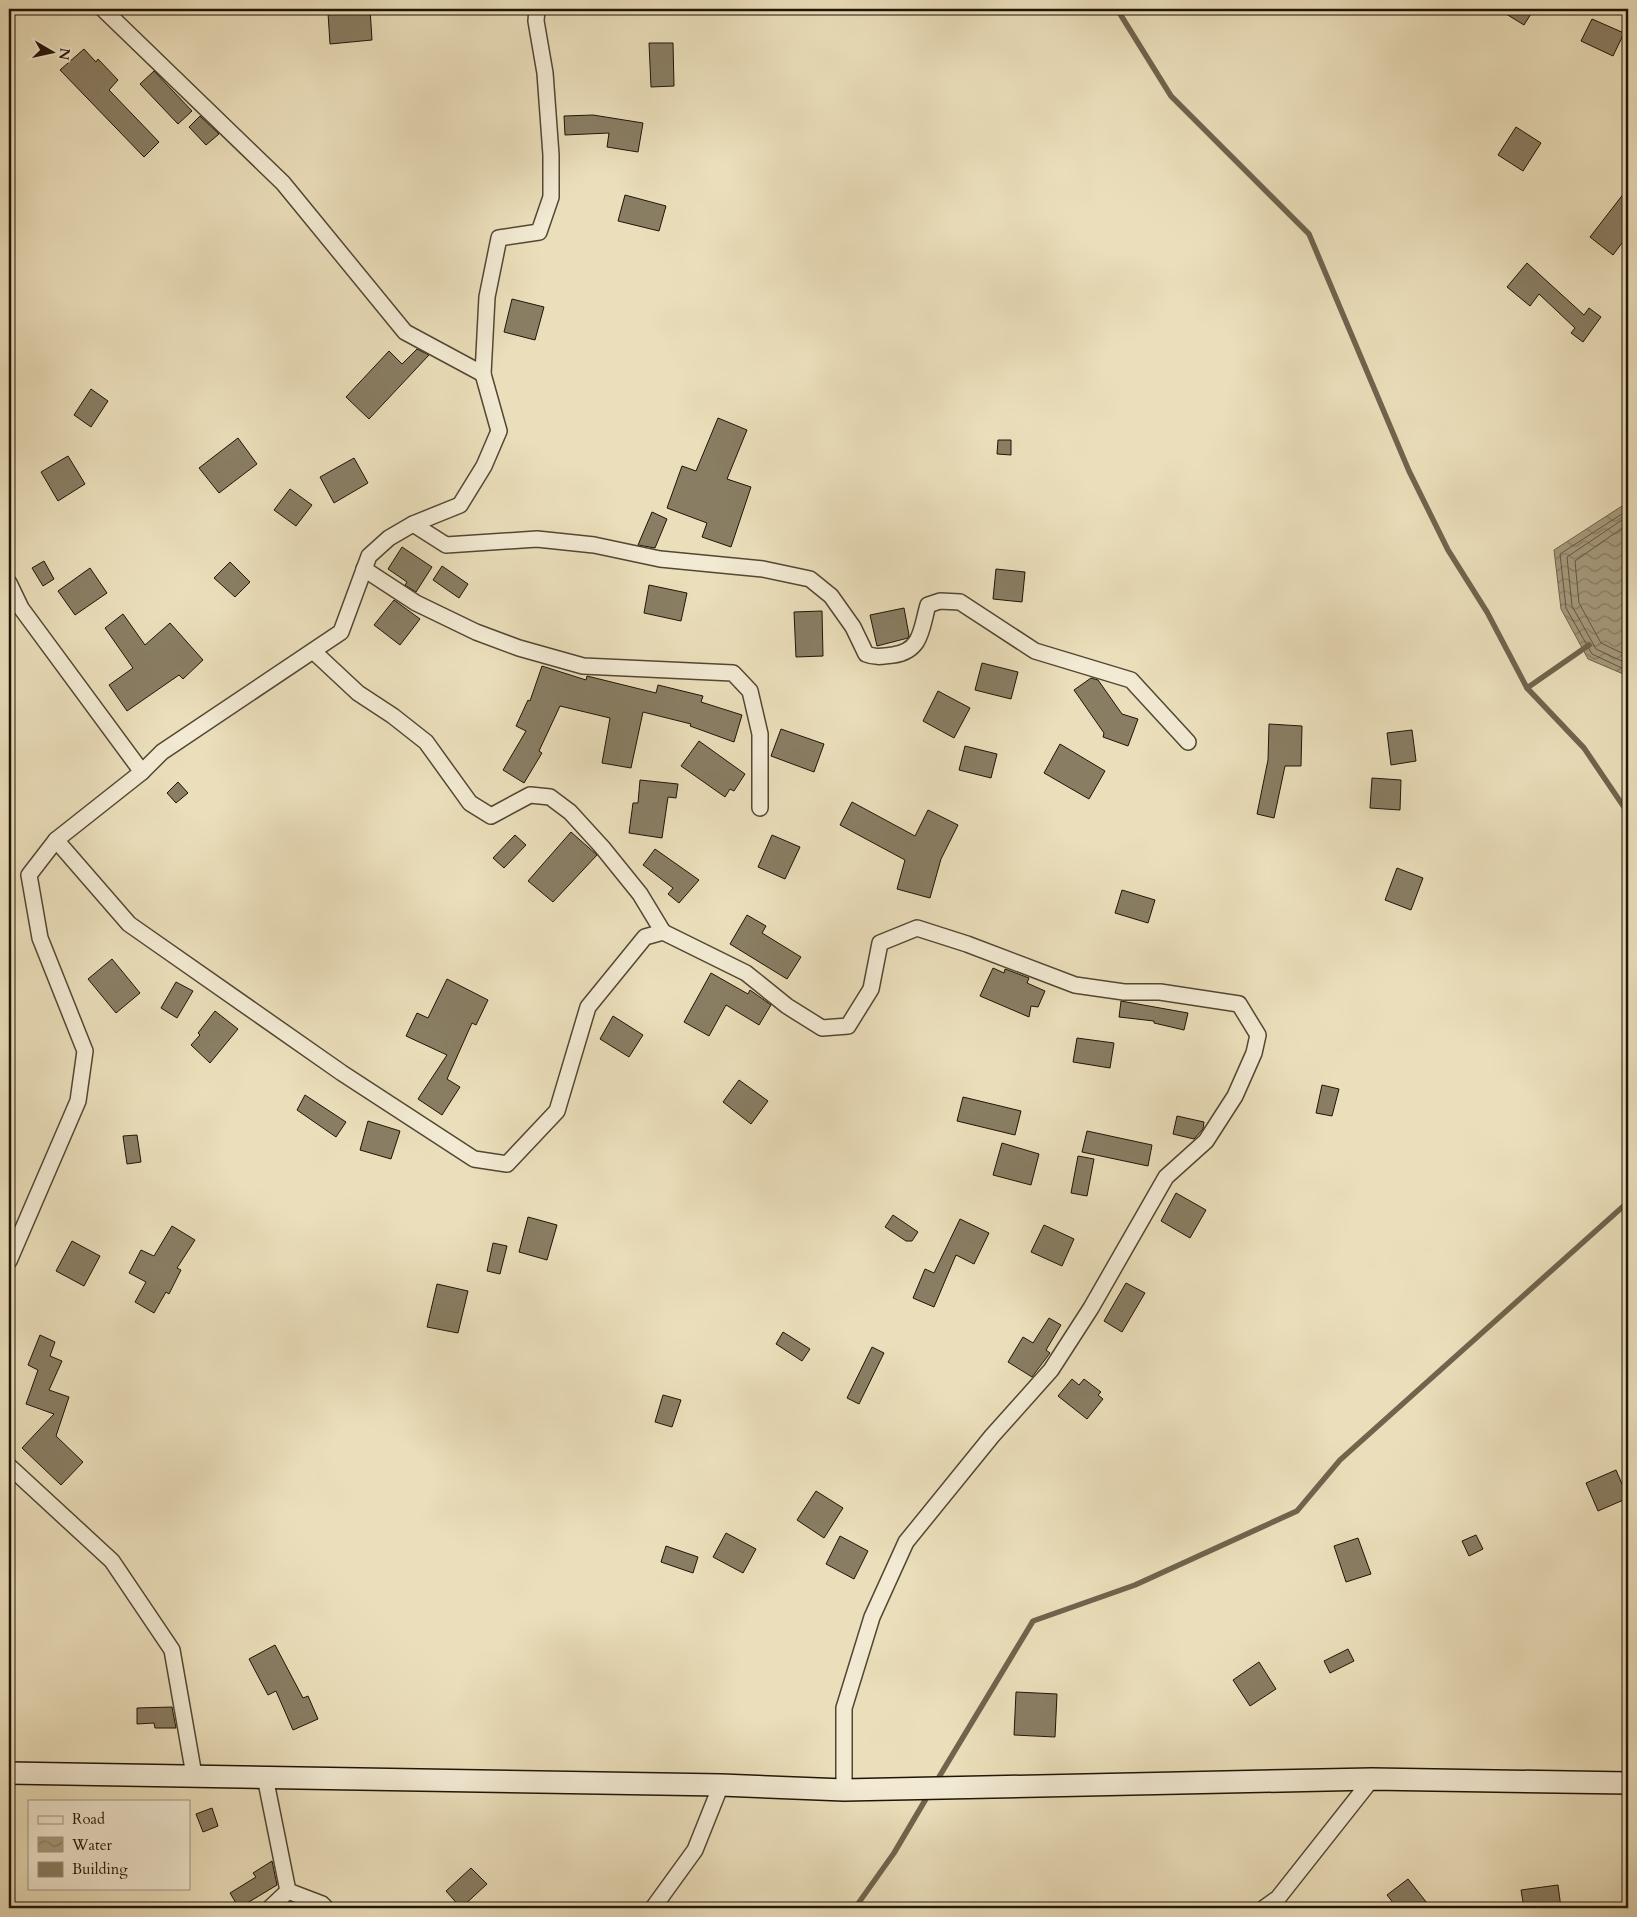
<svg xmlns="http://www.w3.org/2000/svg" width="1637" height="1917" font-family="Cardo,serif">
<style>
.water{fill:url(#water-waves);stroke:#70644d}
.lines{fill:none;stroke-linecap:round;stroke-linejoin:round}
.shore{stroke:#625741;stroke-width:1}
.stream{stroke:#70644d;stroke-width:5.5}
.building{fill:#897e64;stroke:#1f1405}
.street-casing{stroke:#524732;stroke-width:18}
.secondary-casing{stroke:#1f1405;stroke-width:24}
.street{stroke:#f2ead3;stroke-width:15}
.secondary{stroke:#f2ead3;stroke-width:21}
</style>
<defs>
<pattern id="water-waves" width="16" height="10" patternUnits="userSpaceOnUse" patternTransform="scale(1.25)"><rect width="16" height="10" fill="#a69a7d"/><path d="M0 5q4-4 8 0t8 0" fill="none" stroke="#877c64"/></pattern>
</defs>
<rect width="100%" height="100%" fill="#ebdfbb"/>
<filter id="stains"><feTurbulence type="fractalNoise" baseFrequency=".004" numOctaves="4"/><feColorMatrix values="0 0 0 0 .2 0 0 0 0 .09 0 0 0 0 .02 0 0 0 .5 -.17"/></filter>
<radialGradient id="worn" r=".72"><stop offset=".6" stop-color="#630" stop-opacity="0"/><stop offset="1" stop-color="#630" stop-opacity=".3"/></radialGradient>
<!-- water -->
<path class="water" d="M1628 505V676L1588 659 1561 609 1554 550 1622 506Z"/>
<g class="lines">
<!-- shore -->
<g class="shore">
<path d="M1628 510 1560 554 1566 608 1592 654 1628 671"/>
<path d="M1628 516 1567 557 1572 606 1596 649 1628 664"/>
<path d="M1628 524 1575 561 1579 603 1601 643 1628 656"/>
</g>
<!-- stream -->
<g class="stream">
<path d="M1117 9 1171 96 1309 234 1409 471 1448 550 1487 612 1527 688 1584 748 1628 813"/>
<path d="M1527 688 1589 645"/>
<path d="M936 1782 1033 1621 1135 1585 1297 1511 1340 1460 1628 1202"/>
<path d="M855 1908 894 1853 930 1792"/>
</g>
</g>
<!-- building -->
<g class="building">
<path d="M370 9 372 40 330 44 328 13Z"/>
<path d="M1498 9H1534L1524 25Z"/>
<path d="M1592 19 1624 33 1613 56 1581 41Z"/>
<path d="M649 43H673L674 86 651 87Z"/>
<path d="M84 49 96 62 98 59 118 80 109 90 159 142 144 157 60 70Z"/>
<path d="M154 71 192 111 178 124 140 84Z"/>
<path d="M593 115 643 123 638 152 607 147 609 133 565 135 564 116Z"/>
<path d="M200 116 219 134 206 145 189 127Z"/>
<path d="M1516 127 1541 143 1523 171 1498 155Z"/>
<path d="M1628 188V235L1613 255 1590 237Z"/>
<path d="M625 195 666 206 659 231 618 221Z"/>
<path d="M1527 263 1584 315 1589 308 1601 317 1583 342 1571 333 1575 328 1539 294 1530 306 1507 287Z"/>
<path d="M512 299 544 307 535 340 504 332Z"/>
<path d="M417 349 429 355 369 419 346 397 389 351 402 364Z"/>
<path d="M91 389 108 401 91 427 74 415Z"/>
<path d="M718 418 747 430 727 479 751 487 731 547 702 537 707 523 667 508 682 466 696 471Z"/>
<path d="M238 438 257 464 219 493 199 468Z"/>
<path d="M998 440H1011V455L997 454Z"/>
<path d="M68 456 85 484 58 501 41 472Z"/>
<path d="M354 458 368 483 334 503 320 477Z"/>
<path d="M290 489 312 505 296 526 274 510Z"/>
<path d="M652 512 667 519 655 548 638 545Z"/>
<path d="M402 547 432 567 416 592 405 585 407 582 388 569Z"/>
<path d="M44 561 54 579 43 586 32 568Z"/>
<path d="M230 562 250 582 235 597 214 578Z"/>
<path d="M442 566 468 584 459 598 433 580Z"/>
<path d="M90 568 107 593 75 615 58 591Z"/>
<path d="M996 569 1025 572 1022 602 993 599Z"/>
<path d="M649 585 687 593 681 621 644 613Z"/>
<path d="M394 600 420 619 400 645 374 625Z"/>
<path d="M904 608 909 635 908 638 877 646 870 615Z"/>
<path d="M822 611 823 656 796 657 794 612Z"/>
<path d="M123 614 145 645 170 623 203 660 183 679 179 675 127 711 109 685 133 668 105 628Z"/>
<path d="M982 663 1018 672 1011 699 975 690Z"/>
<path d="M542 666 586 680 587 676 656 693 658 685 703 696 701 702 742 715 734 742 690 726 691 724 643 712 631 768 602 763 610 718 560 706 539 751 542 753 524 783 503 770 526 731 516 726 528 700 530 701Z"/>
<path d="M1091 678 1098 680 1122 714 1138 719 1128 746 1103 737 1104 733 1074 690Z"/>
<path d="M938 691 970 708 954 738 923 721Z"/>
<path d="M1269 724 1302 726 1301 766H1285L1274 818 1257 814 1268 760Z"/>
<path d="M781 729 824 744 814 772 771 756Z"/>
<path d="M1412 730 1416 761 1391 765 1387 733Z"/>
<path d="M699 741 745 774 734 791 730 789 725 797 681 766Z"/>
<path d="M1060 744 1105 771 1089 799 1044 773Z"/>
<path d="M965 746 997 754 991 778 959 770Z"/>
<path d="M1372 778 1401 780 1400 810 1370 808Z"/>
<path d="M640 780 678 784 676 798 668 797 662 838 629 833 633 803H638Z"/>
<path d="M178 782 188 793 176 803 167 793Z"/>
<path d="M852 802 915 836 928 810 958 825 941 859 930 898 897 889 905 860 840 825Z"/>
<path d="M571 832 597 855 553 902 528 881Z"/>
<path d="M515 835 526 845 504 868 493 858Z"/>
<path d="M772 835 800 847 785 879 758 867Z"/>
<path d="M655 849 699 880 679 903 668 894 673 888 643 865Z"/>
<path d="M1397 868 1423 878 1411 910 1385 900Z"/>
<path d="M1122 890 1155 900 1148 923 1115 913Z"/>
<path d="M747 915 766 926 762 933 801 957 787 979 730 944Z"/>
<path d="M112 959 140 993 116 1013 88 979Z"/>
<path d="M993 968 1004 973 1005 969 1029 978 1027 983 1045 991 1038 1007 1031 1006 1029 1017 980 996Z"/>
<path d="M711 973 748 994 750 990 771 1005 759 1025 726 1005 709 1036 684 1022Z"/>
<path d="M447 979 488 1000 476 1025 472 1023 447 1079 460 1087 442 1115 418 1099 447 1055 406 1036 417 1013 428 1018Z"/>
<path d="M176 982 193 991 177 1018 161 1008Z"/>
<path d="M1121 1001 1188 1013 1184 1030 1154 1023V1021L1119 1017Z"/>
<path d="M215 1011 238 1029 210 1063 191 1045 200 1035 198 1033Z"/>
<path d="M613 1016 643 1035 629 1057 600 1039Z"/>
<path d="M1077 1038 1114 1043 1110 1068 1073 1062Z"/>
<path d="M739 1080 768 1101 751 1124 723 1102Z"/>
<path d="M1322 1085 1339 1089 1332 1116 1316 1113Z"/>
<path d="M305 1095 346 1122 336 1137 297 1110Z"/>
<path d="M963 1097 1021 1111 1015 1135 957 1121Z"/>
<path d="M1177 1116 1204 1122 1203 1129 1194 1139 1173 1134Z"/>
<path d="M368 1121 400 1131 391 1159 360 1150Z"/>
<path d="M1087 1131 1152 1145 1148 1166 1082 1152Z"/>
<path d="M137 1135 141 1162 127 1164 123 1136Z"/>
<path d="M1002 1143 1039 1154 1031 1185 993 1175Z"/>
<path d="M1078 1156 1094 1159 1087 1196 1071 1193Z"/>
<path d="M1176 1193 1206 1210 1190 1238 1161 1221Z"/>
<path d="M893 1215 918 1232 912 1241H906L885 1227Z"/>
<path d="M528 1217 557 1225 547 1260 519 1252Z"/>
<path d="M960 1219 989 1233 974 1264 956 1255 934 1307 913 1298 925 1269 934 1273Z"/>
<path d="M1044 1225 1074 1239 1062 1266 1031 1252Z"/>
<path d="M172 1226 195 1240 177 1268 181 1270 169 1294 166 1292 154 1313 135 1302 146 1282 129 1273 141 1250 154 1256Z"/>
<path d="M72 1241 100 1256 84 1286 56 1271Z"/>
<path d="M493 1243 507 1246 500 1274 487 1271Z"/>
<path d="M1126 1283 1145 1293 1122 1332 1104 1321Z"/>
<path d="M437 1284 468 1291 458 1333 427 1327Z"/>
<path d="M1049 1318 1061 1325 1046 1350 1050 1353 1032 1377 1008 1362 1023 1337 1033 1343Z"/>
<path d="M783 1332 810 1349 802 1361 776 1344Z"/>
<path d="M40 1335 55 1342 50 1356 62 1361 49 1390 69 1397 56 1436 83 1462 61 1485 22 1448 54 1414 26 1404 38 1370 28 1365Z"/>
<path d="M872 1347 884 1353 859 1404 847 1398Z"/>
<path d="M1072 1379 1079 1385 1084 1379 1101 1392 1098 1395 1103 1399 1087 1419 1058 1396Z"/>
<path d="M663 1395 681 1400 672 1427 655 1422Z"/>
<path d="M1616 1470 1628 1498 1598 1511 1586 1483Z"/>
<path d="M816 1491 843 1508 824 1538 797 1520Z"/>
<path d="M726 1533 756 1549 743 1573 713 1557Z"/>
<path d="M1476 1535 1483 1549 1469 1556 1462 1541Z"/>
<path d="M840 1536 868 1551 854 1579 826 1564Z"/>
<path d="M1358 1538 1371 1574 1346 1582 1334 1546Z"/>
<path d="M666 1546 698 1557 693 1573 661 1562Z"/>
<path d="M275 1645 303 1698 308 1696 318 1719 293 1730 276 1691 268 1695 249 1659Z"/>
<path d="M1348 1649 1354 1661 1330 1673 1324 1661Z"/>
<path d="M1259 1662 1276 1689 1250 1706 1233 1680Z"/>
<path d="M1016 1692 1057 1694 1055 1737 1014 1735Z"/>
<path d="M172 1707 176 1728H155L154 1723 137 1724V1708Z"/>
<path d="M212 1808 218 1826 203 1832 196 1814Z"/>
<path d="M272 1861 277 1885 239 1908 230 1893 256 1877 253 1873Z"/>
<path d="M471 1868 487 1884 461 1908 446 1891Z"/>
<path d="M1408 1879 1431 1908H1397L1387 1895Z"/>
<path d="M1558 1885 1561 1908H1524L1521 1890Z"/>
</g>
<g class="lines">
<defs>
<g id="street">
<path d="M103 9 283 183 405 332 483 374"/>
<path d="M413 524 446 545 537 539 594 545 660 559 763 569 810 579 831 596 853 627 866 654C876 658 883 656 893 655 922 651 921 629 928 605L940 601 960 602 1035 651 1131 680 1188 742"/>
<path d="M364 569 416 603 476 632 519 648 583 666 733 673 750 691 760 734V808"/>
<path d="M9 583 21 608 142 772"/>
<path d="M313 651 358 693 393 716 426 742 470 803 491 816 530 795 550 797 570 812 602 847 640 894 663 932"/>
<path d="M56 840 129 924 342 1073 474 1159 507 1164 557 1111 588 1007 645 937 663 932 746 973 787 1006 822 1028 848 1026 871 989 880 943 917 928 967 944 1075 985 1124 992H1160L1239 1004 1258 1035 1254 1053 1235 1096 1206 1141 1166 1177 1091 1308 1051 1370 992 1436 906 1542 872 1617 844 1708V1790"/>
<path d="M9 1261 78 1101 85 1051 40 938 29 875 56 840 142 772 162 752 341 632 369 556 389 538 413 524 460 505 484 466 499 431 483 374 487 297 499 238 539 232 551 197V155L545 73 536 21 537 9"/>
<path d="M9 1466 112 1561 172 1650 194 1775"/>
<path d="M265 1777 288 1891 270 1908"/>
<path d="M288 1891 322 1904 326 1908"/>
<path d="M653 1908 695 1850 721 1785"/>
<path d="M1264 1908 1278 1898 1372 1779"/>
</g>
<path id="secondary" d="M9 1773 721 1785 844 1790 1372 1779 1628 1783"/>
</defs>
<!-- street casing -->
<use href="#street" class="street-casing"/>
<!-- secondary casing -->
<use href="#secondary" class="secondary-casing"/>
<!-- street -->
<use href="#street" class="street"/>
<!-- secondary -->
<use href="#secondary" class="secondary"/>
</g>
<!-- margin -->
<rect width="1637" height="1917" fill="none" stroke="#ebdfbb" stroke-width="30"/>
<rect x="10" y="10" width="1617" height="1897" fill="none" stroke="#1f1405" stroke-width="2.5"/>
<rect x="15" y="15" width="1607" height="1887" fill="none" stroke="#1f1405"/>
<!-- legend -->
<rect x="28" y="1800" width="162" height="90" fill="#f2ead3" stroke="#9e9481"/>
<rect x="38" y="1816" width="25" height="8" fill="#f2ead3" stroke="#9e9481"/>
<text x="72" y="1824" font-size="15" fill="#1f1405">Road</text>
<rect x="38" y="1837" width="25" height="15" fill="url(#water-waves)" stroke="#9e9481"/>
<text x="72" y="1850" font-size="15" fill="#1f1405">Water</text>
<rect x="38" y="1862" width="25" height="15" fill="#897e64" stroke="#9e9481"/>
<text x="72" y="1874" font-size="15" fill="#1f1405">Building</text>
<!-- north arrow -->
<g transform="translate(52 52) rotate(99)" stroke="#f2ead3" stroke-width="4" paint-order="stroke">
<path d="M0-4L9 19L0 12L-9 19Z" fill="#1f1405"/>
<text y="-8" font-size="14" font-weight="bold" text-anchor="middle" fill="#1f1405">N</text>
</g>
<rect width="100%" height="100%" filter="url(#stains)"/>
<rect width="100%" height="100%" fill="url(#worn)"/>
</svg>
